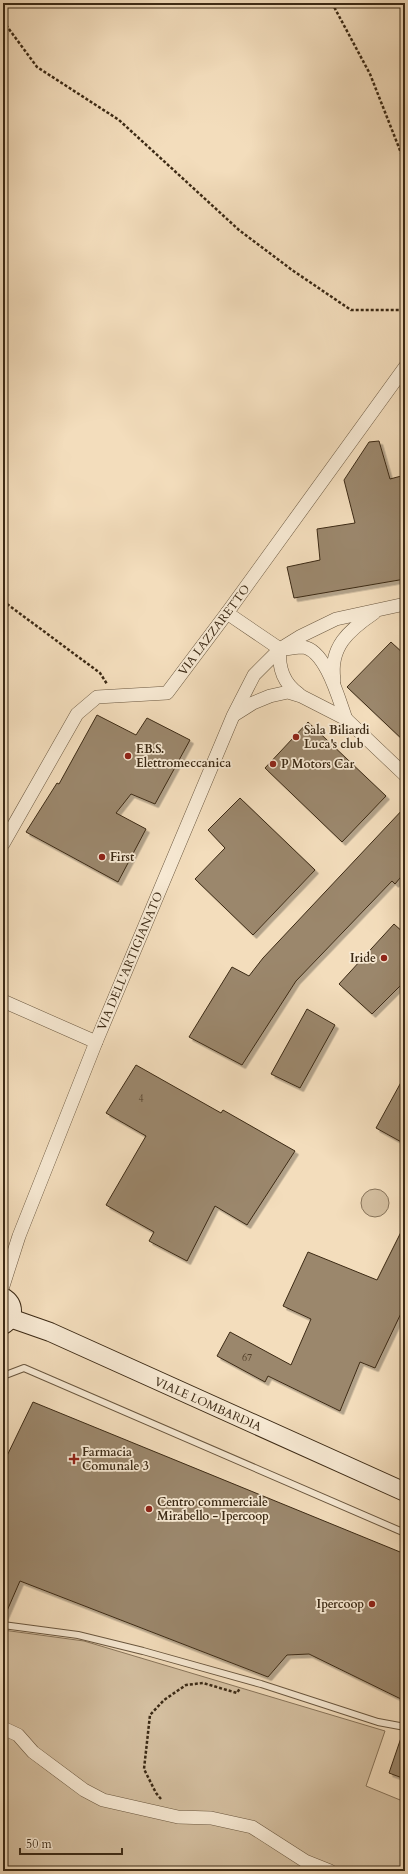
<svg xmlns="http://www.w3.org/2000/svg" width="408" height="1874" font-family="Cardo,serif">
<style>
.green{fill:#d4bfa0;stroke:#88745a}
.building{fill:#9b876c;stroke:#3c2a15;filter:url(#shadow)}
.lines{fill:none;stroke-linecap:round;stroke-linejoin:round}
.service-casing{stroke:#6a573f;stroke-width:8}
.minor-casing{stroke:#6a573f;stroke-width:14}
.secondary-casing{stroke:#3c2a15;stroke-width:20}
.path{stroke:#3c2a15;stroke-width:2.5;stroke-dasharray:3 2;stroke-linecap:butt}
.service{stroke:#f7e9d3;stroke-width:6}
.minor{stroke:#f7e9d3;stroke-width:13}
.secondary{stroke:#f7e9d3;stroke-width:18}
.poi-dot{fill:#8f2418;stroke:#f7e9d3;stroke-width:1.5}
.labels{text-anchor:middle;stroke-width:3.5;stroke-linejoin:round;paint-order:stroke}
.number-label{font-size:10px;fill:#54412b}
.street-label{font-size:12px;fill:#3c2a15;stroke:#f7e9d3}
.poi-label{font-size:12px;font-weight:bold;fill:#3c2a15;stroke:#f7e9d3;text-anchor:start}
</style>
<defs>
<filter id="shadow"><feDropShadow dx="3.5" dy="3.5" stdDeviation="0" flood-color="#0004"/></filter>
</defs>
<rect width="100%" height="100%" fill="#f3ddbc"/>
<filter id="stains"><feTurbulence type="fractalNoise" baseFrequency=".005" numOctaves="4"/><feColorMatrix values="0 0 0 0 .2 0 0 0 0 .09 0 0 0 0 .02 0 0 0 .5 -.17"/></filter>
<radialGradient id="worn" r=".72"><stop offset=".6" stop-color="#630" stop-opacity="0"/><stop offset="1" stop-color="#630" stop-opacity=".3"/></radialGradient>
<!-- green -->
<g class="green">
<circle cx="375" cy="1203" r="14"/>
<path d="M3 1630 84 1641 385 1731 366 1786 405 1802V1871H3Z"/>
</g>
<!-- building -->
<g class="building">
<path d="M379 441 390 479 405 475V579L294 598 287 567 320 560 317 529 355 523 344 480 369 442Z"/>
<path d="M391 642 405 655V742L347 687Z"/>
<path d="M97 715 136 735 147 718 190 740 155 804 131 794 116 813 146 829 118 882 26 832 57 783 59 784Z"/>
<path d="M308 722 386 796 342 842 265 768Z"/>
<path d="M240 798 315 870 253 935 195 879 225 848 208 830Z"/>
<path d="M405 807V872L395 884 392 881 296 981 242 1065 189 1037 232 967 249 976 263 958Z"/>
<path d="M394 924 405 934V981L372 1014 339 984Z"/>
<path d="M307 1009 335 1025 300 1088 271 1074Z"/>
<path d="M136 1065 221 1113 223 1110 295 1151 247 1225 215 1206 187 1261 149 1241 154 1232 106 1205 146 1136 106 1113Z"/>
<path d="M405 1075V1144L376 1128Z"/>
<path d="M405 1224V1305L375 1368 360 1362 340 1411 268 1376 265 1382 217 1356 230 1332 291 1365 311 1319 283 1306 308 1252 377 1280Z"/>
<path d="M33 1402 405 1554V1701L309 1654 287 1655 268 1677 20 1581 3 1620V1464Z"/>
<path d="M403 1732H405V1779L389 1773Z"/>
</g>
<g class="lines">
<defs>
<g id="service">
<path d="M3 1376 24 1368 405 1533"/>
<path d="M3 1625 78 1635 143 1651 261 1684 378 1722 405 1727"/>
</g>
<g id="minor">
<path d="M227 613 280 649"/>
<path d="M280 649C278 668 283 683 299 694"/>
<path d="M282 649C288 649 296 647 303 647 326 650 339 700 346 719"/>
<path d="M334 680C329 647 349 630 374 613"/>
<path d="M234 715 253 703 270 696 288 692 301 696 346 719 405 775"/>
<path d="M3 844 77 714 97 697 167 693 227 613 405 367"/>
<path d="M3 1001 96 1042"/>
<path d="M3 1286 19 1236 96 1042 233 716 254 675 280 649 301 636 336 619 405 604"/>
<path d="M3 1728 18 1735 33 1752 84 1790 103 1800 178 1817 211 1818 252 1827 305 1861 330 1871"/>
</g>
<g id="secondary">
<path d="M3 1297C15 1304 15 1318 3 1325"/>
<path d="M10 1318 50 1332 405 1492"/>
</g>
</defs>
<!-- service casing -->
<use href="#service" class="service-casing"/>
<!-- minor casing -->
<use href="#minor" class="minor-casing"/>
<!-- secondary casing -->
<use href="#secondary" class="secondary-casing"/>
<!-- path -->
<g class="path">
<path d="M332 3 370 74 405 163"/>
<path d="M3 21 37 67 119 120 239 230 292 270 351 310H400L405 312"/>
<path d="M3 601 100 673 107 684"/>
<path d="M161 1799 156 1793 144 1769 150 1715 164 1700 186 1685 203 1683 237 1693 240 1688"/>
</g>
<!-- service -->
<use href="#service" class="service"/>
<!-- minor -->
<use href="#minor" class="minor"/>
<!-- secondary -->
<use href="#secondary" class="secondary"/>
</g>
<!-- markers -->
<g class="poi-dot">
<circle cx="296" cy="737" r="4"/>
<circle cx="128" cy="756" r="4"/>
<circle cx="273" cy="764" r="4"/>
<circle cx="102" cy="857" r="4"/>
<circle cx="384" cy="958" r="4"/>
<path d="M72 1453h4v4h4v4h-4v4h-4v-4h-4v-4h4z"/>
<circle cx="149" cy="1509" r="4"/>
<circle cx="372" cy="1604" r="4"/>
</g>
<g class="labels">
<!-- number labels -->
<g class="number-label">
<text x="141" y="1102">4</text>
<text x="247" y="1361">67</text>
</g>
<!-- street labels -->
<g class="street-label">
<text transform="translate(214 630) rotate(-53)" y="4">VIA LAZZARETTO</text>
<text transform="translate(130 961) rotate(-67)" y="4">VIA DELL'ARTIGIANATO</text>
<text transform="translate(208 1404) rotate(24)" y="4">VIALE LOMBARDIA</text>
</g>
<!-- poi labels -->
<g class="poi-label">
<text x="304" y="734">Sala Biliardi<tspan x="304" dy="14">Luca's club</tspan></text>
<text x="136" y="753">F.B.S.<tspan x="136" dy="14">Elettromeccanica</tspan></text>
<text x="281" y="768">P Motors Car</text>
<text x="110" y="861">First</text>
<text x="376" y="962" text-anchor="end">Iride</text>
<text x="82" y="1456">Farmacia<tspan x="82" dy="14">Comunale 3</tspan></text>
<text x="157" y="1506">Centro commerciale<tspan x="157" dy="14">Mirabello - Ipercoop</tspan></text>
<text x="364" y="1608" text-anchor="end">Ipercoop</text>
</g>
</g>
<!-- margin -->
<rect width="408" height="1874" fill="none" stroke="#f3ddbc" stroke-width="16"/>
<rect x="4" y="4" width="400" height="1866" fill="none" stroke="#3c2a15" stroke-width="2"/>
<rect x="8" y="8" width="392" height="1858" fill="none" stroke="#3c2a15"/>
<!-- scale -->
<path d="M20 1848v6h102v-6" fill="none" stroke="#3c2a15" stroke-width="2"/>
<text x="26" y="1848" font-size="12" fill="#3c2a15" stroke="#f7e9d3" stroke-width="3" paint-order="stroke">50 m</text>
<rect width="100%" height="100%" filter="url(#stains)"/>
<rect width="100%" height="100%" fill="url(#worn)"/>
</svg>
